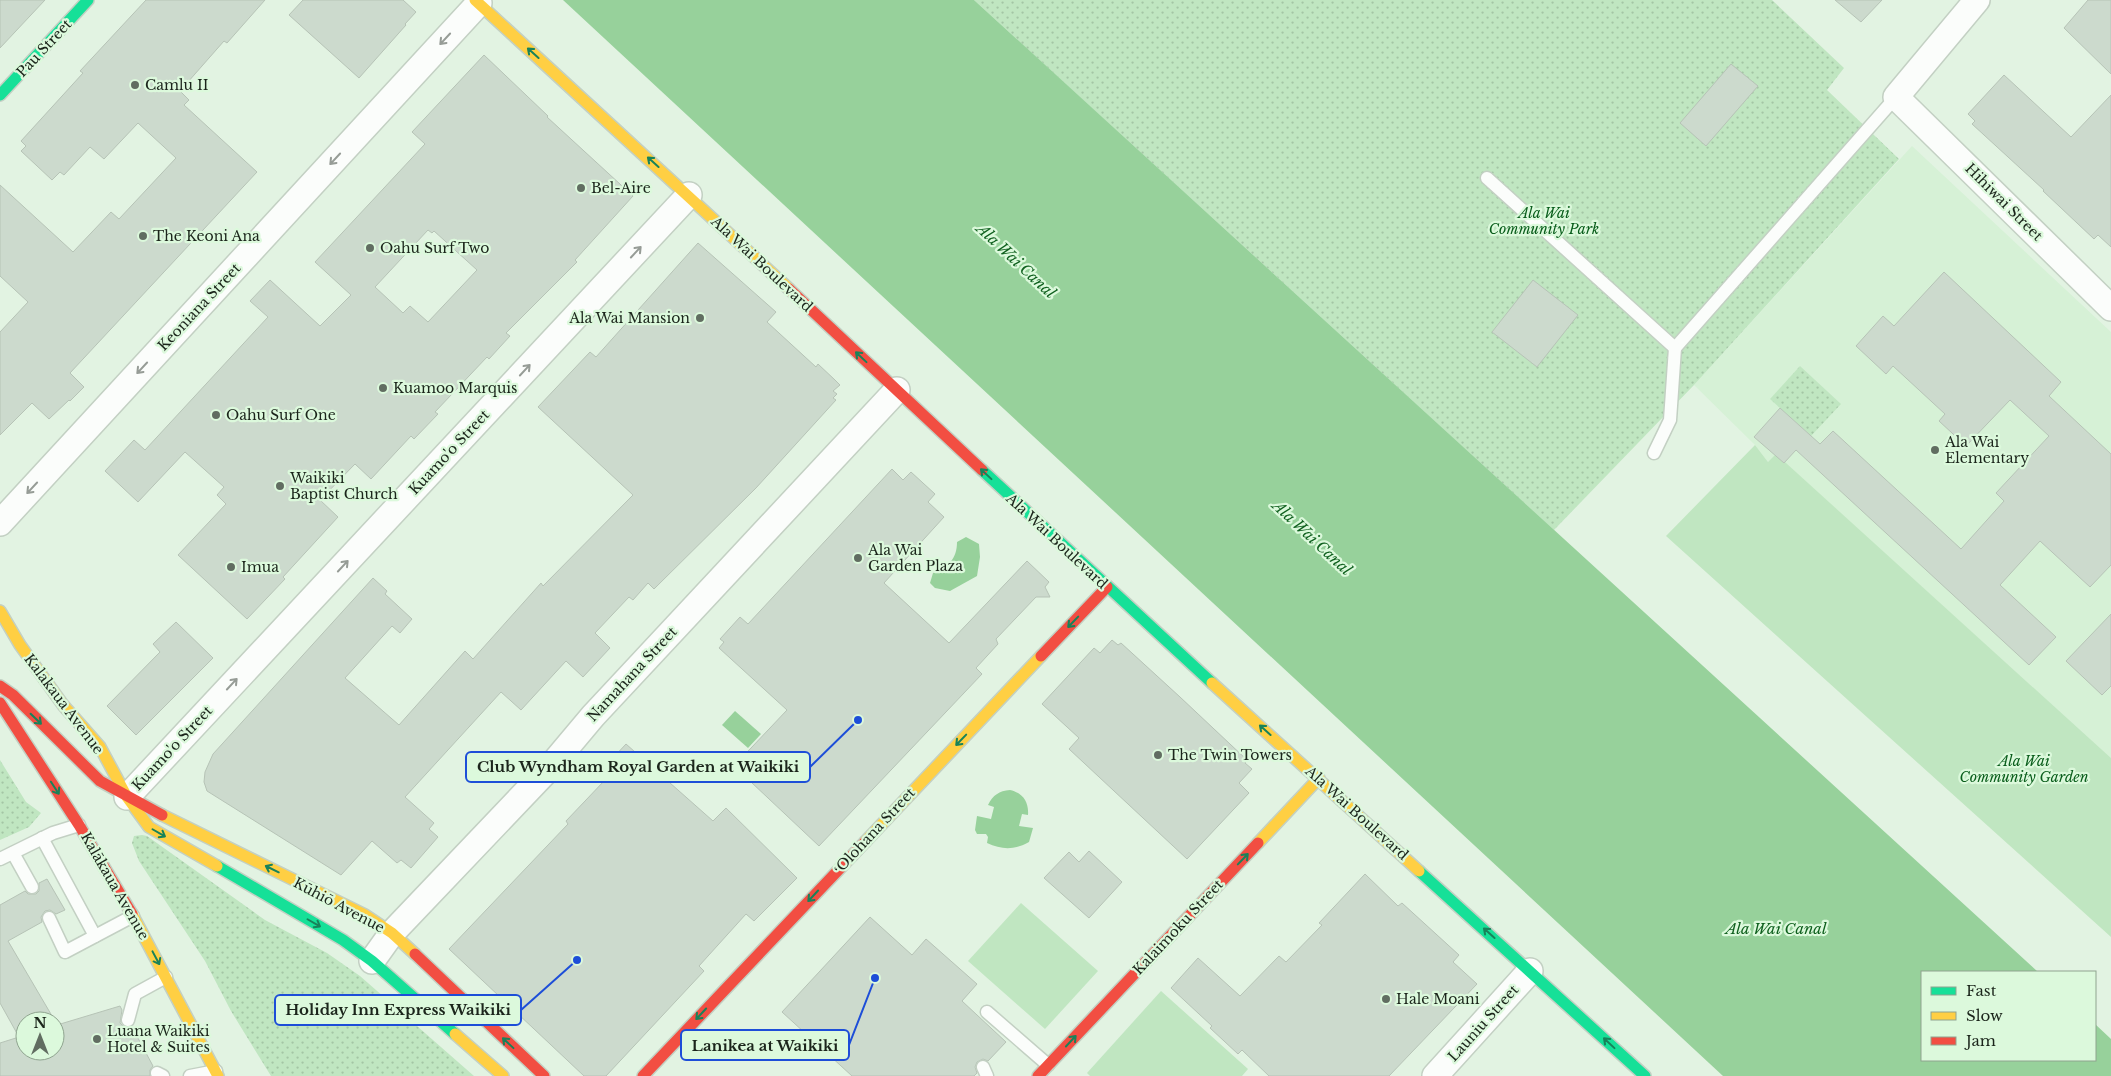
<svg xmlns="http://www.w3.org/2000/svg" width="2111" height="1076" font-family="'Libre Baskerville',serif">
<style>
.built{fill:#d6f1d6}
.green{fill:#c0e6c1}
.park{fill:url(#park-dots)}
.water{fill:#97d19b}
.building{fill:#ccdacd;stroke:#b6c3b6;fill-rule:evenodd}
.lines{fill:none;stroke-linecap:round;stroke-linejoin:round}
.lane-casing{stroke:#c3d0c3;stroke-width:15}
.street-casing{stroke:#c3d0c3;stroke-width:28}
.fast-casing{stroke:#c3d0c3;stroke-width:14}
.slow-casing{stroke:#c3d0c3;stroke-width:14}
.jam-casing{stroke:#c3d0c3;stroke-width:14}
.lane{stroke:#fbfdfb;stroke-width:12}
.street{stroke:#fbfdfb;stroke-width:25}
.fast{stroke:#16e098;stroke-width:11}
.slow{stroke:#ffcf43;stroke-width:11}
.jam{stroke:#f24e42;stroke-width:11}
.oneway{stroke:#969c96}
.oneway2{stroke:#18825a}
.poi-dot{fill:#616d61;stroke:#dcf9dc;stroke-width:2}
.labels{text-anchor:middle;stroke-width:4.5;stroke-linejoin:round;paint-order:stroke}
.street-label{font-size:14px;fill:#1b251b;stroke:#dcf9dc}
.poi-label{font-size:14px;fill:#1b251b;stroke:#dcf9dc;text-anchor:start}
.park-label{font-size:14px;font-style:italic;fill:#095d1b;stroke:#dcf9dc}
.water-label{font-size:15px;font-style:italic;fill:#0f601e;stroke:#dcf9dc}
.leader{fill:none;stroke:#1d4ed8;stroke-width:2}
.callout-dot{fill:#1d4ed8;stroke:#dcf9dc;stroke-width:2}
.callout{fill:#dcf9dc;stroke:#1d4ed8;stroke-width:2}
.callout-label{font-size:15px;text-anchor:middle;font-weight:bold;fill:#1b251b}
</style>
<defs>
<pattern id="park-dots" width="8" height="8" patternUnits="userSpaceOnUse" patternTransform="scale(1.25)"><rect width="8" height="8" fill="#c0e6c1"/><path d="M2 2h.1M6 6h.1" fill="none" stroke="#a4c5a5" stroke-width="1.8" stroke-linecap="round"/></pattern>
</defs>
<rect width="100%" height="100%" fill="#e2f3e2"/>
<!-- built -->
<path class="built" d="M1912 146 2111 332V758L1776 455 1768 462 1755 445 1694 385Z"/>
<!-- green -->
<g class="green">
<path d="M1755 445 1768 462 1776 454 2111 758V937L1666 536Z"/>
<path d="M1021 903 1098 971 1045 1029 968 961Z"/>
<path d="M1161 991 1248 1069 1242 1076H1090L1087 1073Z"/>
</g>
<!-- park -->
<g class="park">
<path d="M974 0H1772L1844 68 1827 90 1899 159 1694 385 1554 530Z"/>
<path d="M1800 366 1841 404 1811 436 1770 399Z"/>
<path d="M0 760 26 802 41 813 29 827 0 840Z"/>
<path d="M142 835 147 836 265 920 327 953 360 976 474 1076H271L231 1011 205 961 139 861 132 843 134 836Z"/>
</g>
<!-- water -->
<g class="water">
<path d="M563 0H974L2038 972H1922V1060H2095V1024L2111 1039V1076H1723Z"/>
<path d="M966 537 979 544 980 557 977 576 950 591 935 588 930 583 933 573C948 567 957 559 957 542Z"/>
<path d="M735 711 761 734 748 748 722 725Z"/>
<path d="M1010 790C1023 793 1029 802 1028 815L1022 814 1019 826 1033 828 1029 842C1015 850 1002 850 987 843L988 837 986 834H977L975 830 977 816 991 819 994 807 988 805C993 795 999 791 1010 790Z"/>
</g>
<!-- building -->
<g class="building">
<path d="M0 0H45L0 48Z"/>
<path d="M146 0H265L227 43 224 41 180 91 189 100 184 105 257 172 70 373 84 387 70 401 69 400 49 419 32 403 0 435V332L28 302 0 276V185L73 252 111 212 119 219 176 158 138 123 104 159 90 147 64 175 60 172 52 180 21 151 26 146 21 141 83 73 80 71Z"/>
<path d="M303 0H403L416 12 405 24 406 25 359 78 289 15Z"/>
<path d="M1835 0H1882L1861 22Z"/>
<path d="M2088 0H2111V74L2064 28Z"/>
<path d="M484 55 548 116 547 117 633 196 575 260 577 262 506 333 510 336 489 359 487 357 435 412 438 414 414 439 411 436 371 479 355 464 320 500 338 517 283 577 285 579 247 619 178 555 226 504 217 495 224 487 185 452 138 502 105 471 134 440 145 450 268 317 250 301 270 280 320 326 351 295 315 262 425 144 412 132ZM428 230 432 233 434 231 477 270 428 322 410 306 403 313 375 287Z"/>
<path d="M1731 64 1758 86 1706 146 1680 123Z"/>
<path d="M2004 75 2071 137 2111 95V247L2098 235 2094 239 2043 191 2044 190 1972 124 1975 121 1968 114Z"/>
<path d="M698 243 776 312 767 322 816 367 818 364 835 380 840 385 833 391 837 394 833 398 836 400 756 488 654 589 648 583 633 600 629 597 595 633 610 648 583 677 566 661 521 710 501 692 405 797 434 823 429 829 438 837 411 868 401 860 397 863 372 841 341 875 207 791 204 782 205 772 213 754 373 578 387 591 385 594 412 619 400 633 392 626 345 678 399 725 465 651 473 659 541 583 543 586 633 495 538 407 590 352 596 357Z"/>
<path d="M1944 272 2061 382 2049 396 2111 454V565L2090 587 2040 541 2000 585 2056 637 2029 665 1796 450 1784 463 1754 437 1780 408 1820 444 1833 431 1961 549 2004 501 1996 493 2049 436 2010 400 1966 446 1939 421 1945 414 1893 366 1886 374 1856 346 1883 316 1894 326Z"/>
<path d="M1533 280 1578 315 1537 367 1492 332Z"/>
<path d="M892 469 903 480 911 472 935 494 928 502 944 517 884 583 949 643 1027 561 1049 582 1045 587 1050 597H1036L996 639 998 644 976 668 982 674 819 846 734 766 787 710 719 648 724 642 720 639 740 617 748 624Z"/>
<path d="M2111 614V686L2102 695 2066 661Z"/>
<path d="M176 622 213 658 136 735 107 706 160 652 153 644Z"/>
<path d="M1112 640 1118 645 1121 643 1180 697 1247 760 1245 763 1252 769 1239 783 1249 793 1187 859 1069 749 1079 738 1042 704 1094 648 1100 653Z"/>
<path d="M626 744 713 821 726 808 797 878 754 921 746 914 699 966 704 971 606 1076H584L449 949 568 824 566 821 605 780 598 774Z"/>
<path d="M1089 851 1122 882 1089 918 1044 878 1069 852 1079 862Z"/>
<path d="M1365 874 1398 906 1402 903 1459 955 1453 962 1477 984 1389 1076H1269L1242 1050 1238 1054 1210 1028 1212 1026 1171 988 1198 958 1240 996 1279 956 1286 962 1322 925 1319 923Z"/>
<path d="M47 879 65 910 56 914 50 910 45 911 41 917 42 922 8 941 55 1021H25V1051H55V1022L57 1025 120 1006 122 1010 120 1023 125 1028 132 1027 153 1066 150 1070V1076H0V1043L19 1037 0 1003V905L25 891 28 894H36L39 891V883Z"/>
<path d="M870 917 912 955 926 939 977 984 962 1001 1006 1042 988 1061 983 1059 977 1062 975 1067 977 1073 974 1076H852L782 1012Z"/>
</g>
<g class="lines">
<defs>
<g id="lane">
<path d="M1487 178 1675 348 1896 97"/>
<path d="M1654 453 1670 420 1675 348"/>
<path d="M42 838 95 936"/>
<path d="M13 853 32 887"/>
<path d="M0 859 53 833 79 825"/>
<path d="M49 918 65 952 133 916"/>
<path d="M987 1012 1048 1065"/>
<path d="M128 1020 135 994 166 977"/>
<path d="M983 1067 987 1076"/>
<path d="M157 1073 163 1076"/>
<path d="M190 1076 216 1071"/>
</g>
<g id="street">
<path d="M1977 0 1896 97 2111 308"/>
<path d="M0 523 479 3"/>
<path d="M127 797 689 195"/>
<path d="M372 961 392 933 551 766 593 716 897 390"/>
<path d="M1435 1076 1530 971"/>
</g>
<g id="fast">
<path d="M0 95 88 0"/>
<path d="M982 470 1212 683"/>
<path d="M217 866 343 940 372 961 455 1034"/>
<path d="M1419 871 1645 1076"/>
</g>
<g id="slow">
<path d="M475 0 789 289"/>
<path d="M0 611 20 645 63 705 100 747 127 797 149 827 217 866"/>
<path d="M1212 683 1419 871"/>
<path d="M162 815 365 915 392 933 415 954"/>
<path d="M865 842 1041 656"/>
<path d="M1258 843 1319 778"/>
<path d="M132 914 218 1076"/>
<path d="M455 1034 503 1076"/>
</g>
<g id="jam">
<path d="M789 289 982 470"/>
<path d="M1041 656 1107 587"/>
<path d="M0 686 13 695 100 781 162 815"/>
<path d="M0 703 79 825 132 914"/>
<path d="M415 954 544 1076"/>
<path d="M643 1076 865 842"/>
<path d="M1038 1076 1258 843"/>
</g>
</defs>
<!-- lane casing -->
<use href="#lane" class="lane-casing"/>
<!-- street casing -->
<use href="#street" class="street-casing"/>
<!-- fast casing -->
<use href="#fast" class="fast-casing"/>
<!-- slow casing -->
<use href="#slow" class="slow-casing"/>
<!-- jam casing -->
<use href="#jam" class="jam-casing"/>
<!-- lane -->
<use href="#lane" class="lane"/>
<!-- street -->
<use href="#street" class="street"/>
<!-- fast -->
<use href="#fast" class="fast"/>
<!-- slow -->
<use href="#slow" class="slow"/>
<!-- jam -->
<use href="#jam" class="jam"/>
</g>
<!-- one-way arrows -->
<defs><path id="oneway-shaft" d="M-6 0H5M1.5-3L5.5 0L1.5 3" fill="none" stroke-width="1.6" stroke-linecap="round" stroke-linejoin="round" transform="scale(1.25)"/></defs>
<g class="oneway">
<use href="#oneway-shaft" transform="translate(445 39) rotate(133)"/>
<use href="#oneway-shaft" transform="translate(335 159) rotate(133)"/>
<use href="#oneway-shaft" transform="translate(636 252) rotate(-47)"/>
<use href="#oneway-shaft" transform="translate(142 368) rotate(133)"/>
<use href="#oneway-shaft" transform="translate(525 370) rotate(-47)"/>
<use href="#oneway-shaft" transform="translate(32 488) rotate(133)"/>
<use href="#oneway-shaft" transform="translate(343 566) rotate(-47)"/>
<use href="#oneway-shaft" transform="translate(232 684) rotate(-47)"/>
</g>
<g class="oneway2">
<use href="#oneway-shaft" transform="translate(533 53) rotate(-138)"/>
<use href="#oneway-shaft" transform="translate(653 162) rotate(-138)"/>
<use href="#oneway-shaft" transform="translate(861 357) rotate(-137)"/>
<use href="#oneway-shaft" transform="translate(986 474) rotate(-137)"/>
<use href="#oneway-shaft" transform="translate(1073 622) rotate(134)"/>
<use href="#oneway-shaft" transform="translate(36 719) rotate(44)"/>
<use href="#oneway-shaft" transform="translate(1265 730) rotate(-138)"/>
<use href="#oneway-shaft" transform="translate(961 740) rotate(134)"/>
<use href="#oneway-shaft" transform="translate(55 788) rotate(57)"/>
<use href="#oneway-shaft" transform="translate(159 833) rotate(30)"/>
<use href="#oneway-shaft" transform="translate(1243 859) rotate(-46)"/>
<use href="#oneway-shaft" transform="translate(272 869) rotate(-154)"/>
<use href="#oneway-shaft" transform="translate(813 896) rotate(133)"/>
<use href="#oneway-shaft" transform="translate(314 923) rotate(30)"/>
<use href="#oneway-shaft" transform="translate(1489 933) rotate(-138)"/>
<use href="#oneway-shaft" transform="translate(156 958) rotate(62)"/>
<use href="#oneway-shaft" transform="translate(701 1014) rotate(133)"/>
<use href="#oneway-shaft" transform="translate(1071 1041) rotate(-47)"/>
<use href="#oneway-shaft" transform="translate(508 1043) rotate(-137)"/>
<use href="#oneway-shaft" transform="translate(1609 1043) rotate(-137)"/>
</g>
<!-- markers -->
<g class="poi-dot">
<circle cx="135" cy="85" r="5"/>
<circle cx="581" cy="188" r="5"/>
<circle cx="143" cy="236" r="5"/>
<circle cx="370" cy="248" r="5"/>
<circle cx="700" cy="318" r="5"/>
<circle cx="383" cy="388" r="5"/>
<circle cx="216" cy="415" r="5"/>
<circle cx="1935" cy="450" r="5"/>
<circle cx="280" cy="486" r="5"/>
<circle cx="858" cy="558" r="5"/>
<circle cx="231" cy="567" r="5"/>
<circle cx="1158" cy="755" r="5"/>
<circle cx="1386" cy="999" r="5"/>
<circle cx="97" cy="1039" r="5"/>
</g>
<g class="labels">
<!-- street labels -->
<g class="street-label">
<text transform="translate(44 48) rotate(-47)" y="5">Pau Street</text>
<text transform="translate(2004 202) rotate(45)" y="5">Hihiwai Street</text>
<text transform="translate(762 264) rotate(43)" y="5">Ala Wai Boulevard</text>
<text transform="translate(199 307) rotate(-47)" y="5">Keoniana Street</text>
<text transform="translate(449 452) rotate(-47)" y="5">Kuamo'o Street</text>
<text transform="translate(1057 541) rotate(43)" y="5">Ala Wai Boulevard</text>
<text transform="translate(632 674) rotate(-47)" y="5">Namahana Street</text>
<text transform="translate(64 704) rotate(53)" y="5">Kalakaua Avenue</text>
<text transform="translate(172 748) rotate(-47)" y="5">Kuamo'o Street</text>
<text transform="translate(1357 813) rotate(42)" y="5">Ala Wai Boulevard</text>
<text transform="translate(874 831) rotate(-47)" y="5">ʻOlohana Street</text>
<text transform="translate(115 886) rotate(60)" y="5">Kalākaua Avenue</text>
<text transform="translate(339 905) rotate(28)" y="5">Kūhiō Avenue</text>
<text transform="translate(1178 927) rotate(-47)" y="5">Kalaimoku Street</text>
<text transform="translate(1483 1023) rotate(-48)" y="5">Launiu Street</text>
</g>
<!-- poi labels -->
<g class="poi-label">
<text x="145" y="90">Camlu II</text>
<text x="591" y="193">Bel-Aire</text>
<text x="153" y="241">The Keoni Ana</text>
<text x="380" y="253">Oahu Surf Two</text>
<text x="690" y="323" text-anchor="end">Ala Wai Mansion</text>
<text x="393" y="393">Kuamoo Marquis</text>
<text x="226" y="420">Oahu Surf One</text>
<text x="1945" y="447">Ala Wai<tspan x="1945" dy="16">Elementary</tspan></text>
<text x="290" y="483">Waikiki<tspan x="290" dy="16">Baptist Church</tspan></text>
<text x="868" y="555">Ala Wai<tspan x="868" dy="16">Garden Plaza</tspan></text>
<text x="241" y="572">Imua</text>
<text x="1168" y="760">The Twin Towers</text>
<text x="1396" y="1004">Hale Moani</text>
<text x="107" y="1036">Luana Waikiki<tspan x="107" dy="16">Hotel &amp; Suites</tspan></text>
</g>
<!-- park labels -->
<g class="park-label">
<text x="1544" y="218">Ala Wai<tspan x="1544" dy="16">Community Park</tspan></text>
<text x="2024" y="766">Ala Wai<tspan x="2024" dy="16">Community Garden</tspan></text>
</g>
<!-- water labels -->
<g class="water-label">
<text transform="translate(1016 261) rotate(43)" y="5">Ala Wai Canal</text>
<text transform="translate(1312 538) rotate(43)" y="5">Ala Wai Canal</text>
<text x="1776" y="934">Ala Wai Canal</text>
</g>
</g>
<!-- callouts -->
<path class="leader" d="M858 720L810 767M577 960L521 1010M875 978L849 1045"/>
<g class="callout-dot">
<circle cx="858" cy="720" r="5"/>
<circle cx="577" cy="960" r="5"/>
<circle cx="875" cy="978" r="5"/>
</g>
<g class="callout">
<rect x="466" y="752" width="344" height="30" rx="5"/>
<rect x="275" y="995" width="246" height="30" rx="5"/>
<rect x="681" y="1030" width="168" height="30" rx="5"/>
</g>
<g class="callout-label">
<text x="638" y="772">Club Wyndham Royal Garden at Waikiki</text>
<text x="398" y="1015">Holiday Inn Express Waikiki</text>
<text x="765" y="1051">Lanikea at Waikiki</text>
</g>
<!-- legend -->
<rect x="1921" y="971" width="175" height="90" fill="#dcf9dc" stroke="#8fa48f"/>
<rect x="1931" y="987" width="25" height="8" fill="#16e098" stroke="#8fa48f"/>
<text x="1966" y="996" font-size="15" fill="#1b251b">Fast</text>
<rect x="1931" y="1012" width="25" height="8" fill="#ffcf43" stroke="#8fa48f"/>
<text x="1966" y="1021" font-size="15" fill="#1b251b">Slow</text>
<rect x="1931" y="1037" width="25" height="8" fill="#f24e42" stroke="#8fa48f"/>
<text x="1966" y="1046" font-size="15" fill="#1b251b">Jam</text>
<!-- north arrow -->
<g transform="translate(40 1036)"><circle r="24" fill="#dcf9dc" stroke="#8fa48f"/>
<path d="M0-4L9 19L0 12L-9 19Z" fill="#616d61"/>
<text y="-8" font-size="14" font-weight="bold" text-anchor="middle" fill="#1b251b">N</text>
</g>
</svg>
